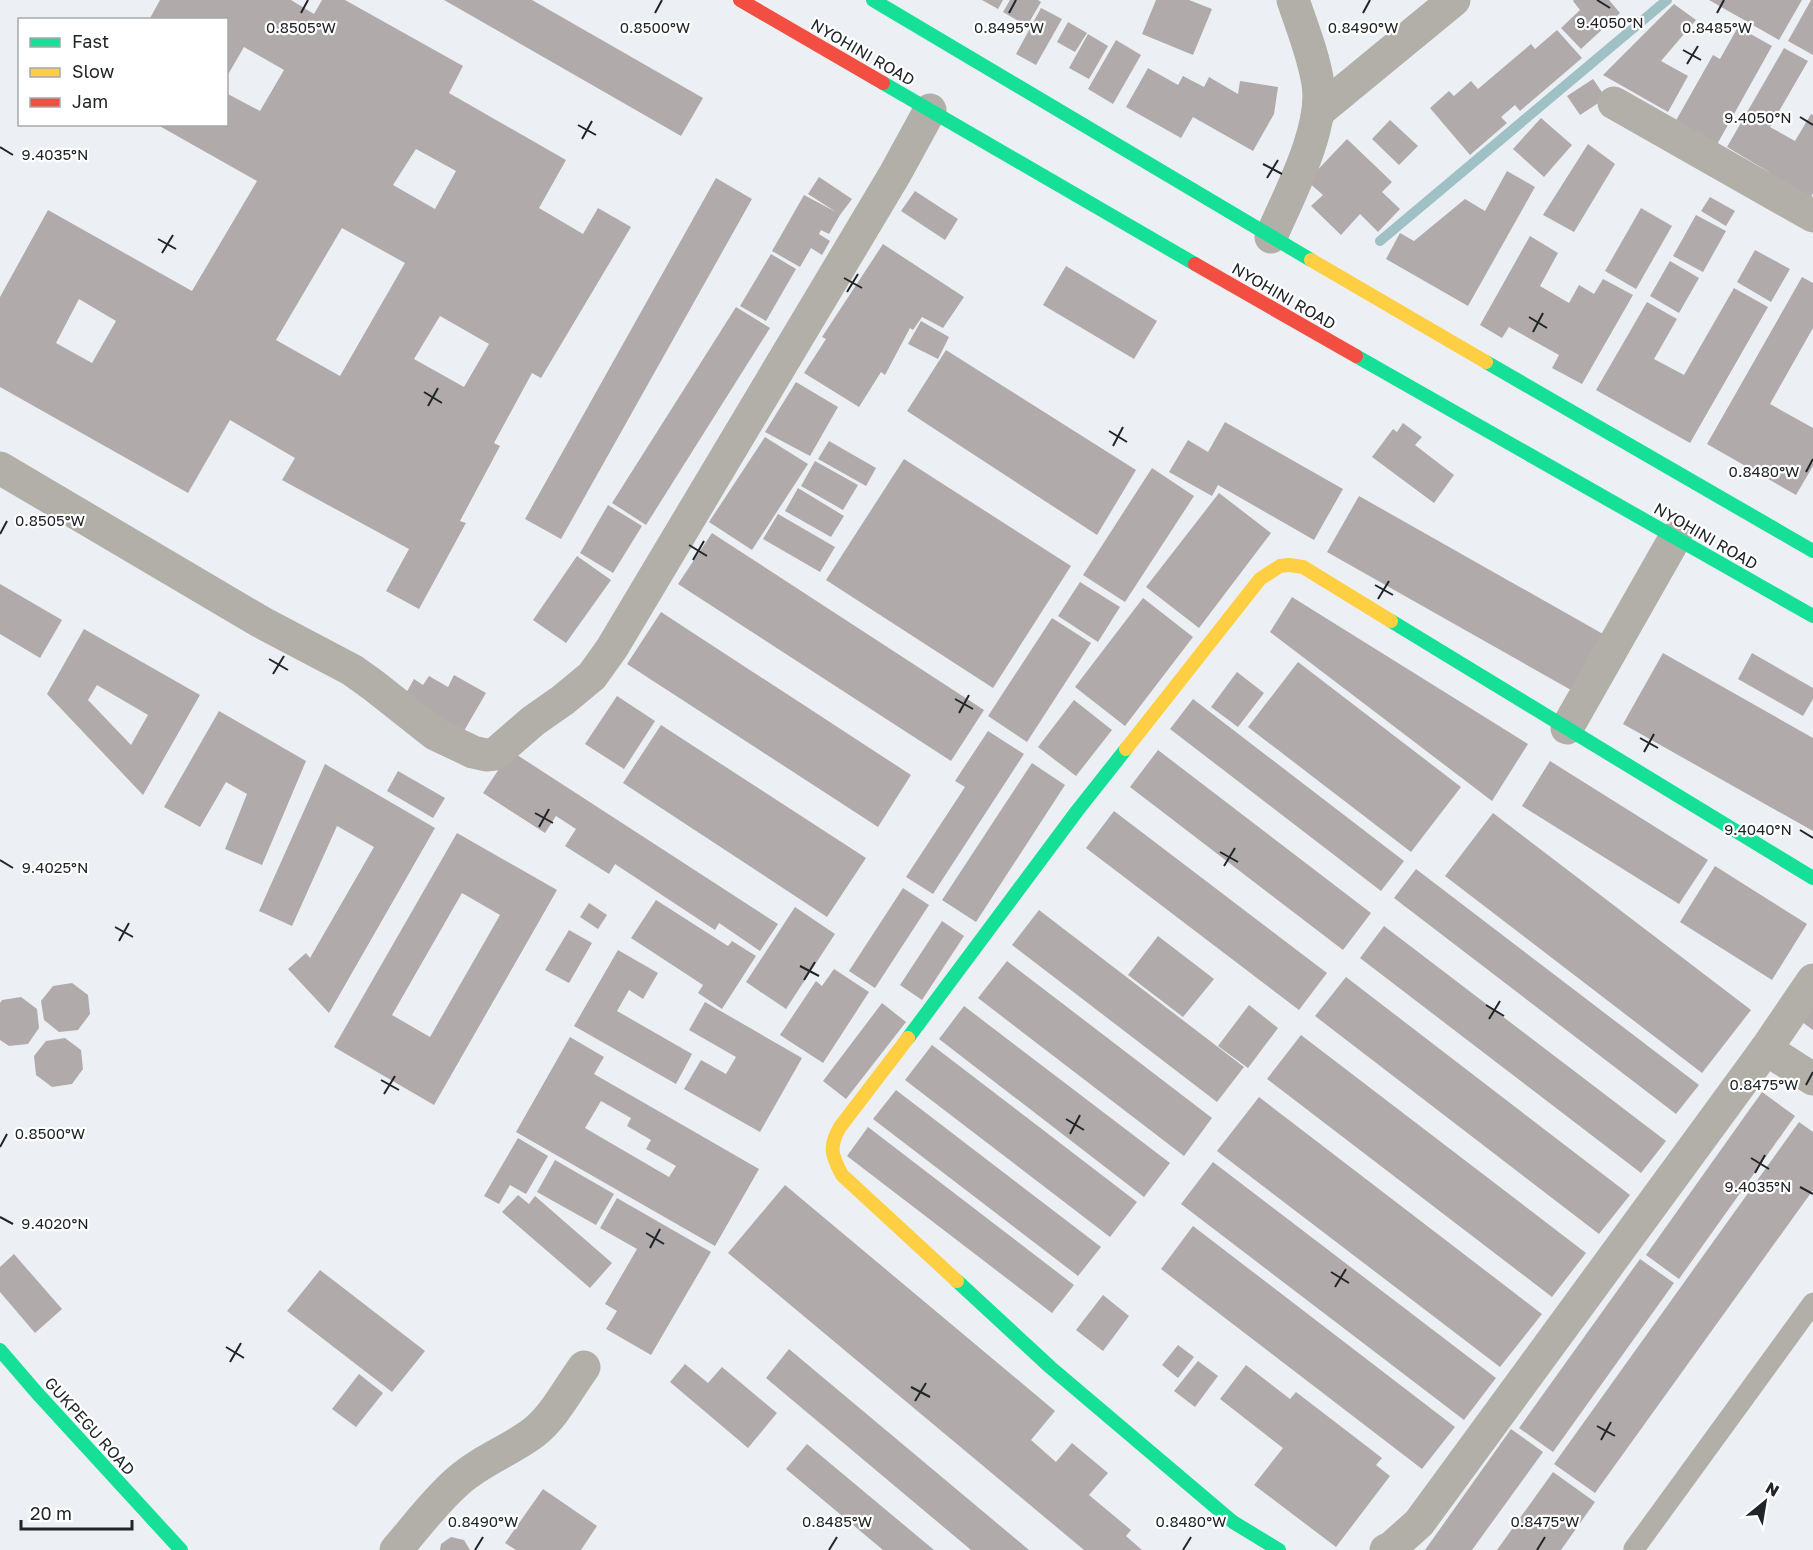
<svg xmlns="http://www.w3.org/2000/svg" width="1813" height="1550" font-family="'Golos Text',sans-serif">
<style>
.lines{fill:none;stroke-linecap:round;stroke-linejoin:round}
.stream{stroke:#9fc1c5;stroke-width:10}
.building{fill:#b0aaab;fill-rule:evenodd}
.lane{stroke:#b1afa8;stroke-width:21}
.street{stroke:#b1afa8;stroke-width:33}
.fast{stroke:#16e098;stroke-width:14}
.slow{stroke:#ffcf43;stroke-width:14}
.jam{stroke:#f24e42;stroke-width:14}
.ticks{fill:none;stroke:#222528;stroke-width:2}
.labels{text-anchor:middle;stroke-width:4.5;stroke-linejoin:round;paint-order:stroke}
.street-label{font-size:16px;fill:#222528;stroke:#fff}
.ticks-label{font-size:15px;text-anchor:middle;fill:#222528;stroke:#fff;stroke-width:4.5;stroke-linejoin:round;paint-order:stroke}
</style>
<rect width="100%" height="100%" fill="#ecf0f4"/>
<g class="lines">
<!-- stream -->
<path class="stream" d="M1380 241 1667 0"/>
</g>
<!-- building -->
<g class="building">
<path d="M160 0H291L314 14 322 0H345L463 66 449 93 566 160 539 208 583 234 598 208 631 227 541 378 532 373 494 443 500 446 460 521 466 523 419 609 386 591 409 549 282 480 295 458 230 420 188 493 0 387V297L48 210 192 291 257 181 156 124H226V93L260 111 284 70 244 47 226 78V20H149ZM416 149 456 171 435 209 393 185ZM342 228 405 263 340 376 276 340ZM79 299 116 321 92 363 56 343ZM440 316 489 344 464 387 414 359Z"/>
<path d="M444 0H532L703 98 681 136Z"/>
<path d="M982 0H1003L998 9Z"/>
<path d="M1010 0H1038L1041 2 1027 26 1003 12Z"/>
<path d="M1156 0H1189L1212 9 1193 55 1142 34Z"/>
<path d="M1574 0H1609L1620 13 1581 49 1561 28 1580 10 1573 1Z"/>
<path d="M1709 0H1802L1779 40Z"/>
<path d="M1811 0H1813V55L1788 41Z"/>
<path d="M1674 4 1696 20 1661 61 1688 76 1668 112 1603 75Z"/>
<path d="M1041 8 1062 19 1036 65 1016 54Z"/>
<path d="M1068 22 1087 33 1075 52 1057 42Z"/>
<path d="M1738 27 1772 46 1715 148 1674 124 1713 55 1720 59Z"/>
<path d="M1557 30 1582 58 1520 111 1515 105 1501 117 1507 123 1470 155 1430 108 1449 91 1454 96 1471 81 1478 89 1531 44 1535 49Z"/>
<path d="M1088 34 1108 46 1089 79 1069 68Z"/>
<path d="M1116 40 1141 55 1113 104 1088 89Z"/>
<path d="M1784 48 1808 61 1770 127 1795 141 1811 114 1813 115V193L1806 206 1763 182 1769 172 1727 147Z"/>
<path d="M1148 68 1178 85 1183 76 1204 87 1209 77 1238 94 1240 81 1278 87 1274 114 1253 151 1193 117 1181 138 1126 107Z"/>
<path d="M1593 79 1606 98 1580 115 1567 96Z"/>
<path d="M1541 118 1572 145 1544 177 1513 149Z"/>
<path d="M1390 120 1418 146 1399 165 1372 139Z"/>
<path d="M1347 139 1392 182 1382 192 1400 209 1378 232 1360 214 1341 235 1311 206 1323 195 1307 181Z"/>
<path d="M1588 144 1615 164 1574 232 1543 215Z"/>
<path d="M1507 171 1535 187 1468 306 1386 259 1400 233 1414 241 1465 199 1485 211Z"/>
<path d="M819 177 852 199 840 215 829 234 821 230 819 234 830 241 822 255 811 248 800 267 772 251 804 195 836 212 808 194Z"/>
<path d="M716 178 752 199 561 539 525 519Z"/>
<path d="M915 191 958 219 945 240 901 211Z"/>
<path d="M1710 197 1735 211 1726 226 1701 211Z"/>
<path d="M1641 208 1672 226 1636 289 1605 271Z"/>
<path d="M1696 215 1726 231 1703 272 1673 256Z"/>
<path d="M1530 236 1558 253 1540 286 1569 303 1579 285 1594 294 1603 279 1633 295 1582 384 1552 368 1559 355 1509 327 1502 338 1480 325Z"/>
<path d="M883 244 964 297 943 328 922 317 913 330 910 328 885 375 881 372 859 407 804 373 826 339 822 337Z"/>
<path d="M1755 250 1790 269 1771 302 1737 282Z"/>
<path d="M771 254 796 269 766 321 740 306Z"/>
<path d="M1670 261 1699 278 1679 313 1650 296Z"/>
<path d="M1066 266 1157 321 1134 359 1043 305Z"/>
<path d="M1802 277 1813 283V328L1770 404 1813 428V466L1796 495 1707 444Z"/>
<path d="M1734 288 1768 307 1690 443 1596 390 1647 302 1677 319 1654 359 1684 375Z"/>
<path d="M736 307 770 328 646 525 612 503Z"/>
<path d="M921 321 949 337 938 359 908 344Z"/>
<path d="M946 350 1136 470 1097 535 907 411Z"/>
<path d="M796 382 838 407 810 456 765 432Z"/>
<path d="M1225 422 1343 489 1314 540 1218 485 1212 496 1169 472 1188 440 1208 452Z"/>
<path d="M1403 423 1422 437 1415 445 1454 475 1434 503 1372 457 1393 429 1397 432Z"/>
<path d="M765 437 808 464 752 550 709 522Z"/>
<path d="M829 441 876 468 866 486 818 459Z"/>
<path d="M904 459 1071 566 993 688 826 580Z"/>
<path d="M815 461 858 485 843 510 801 486Z"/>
<path d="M1152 468 1194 496 1125 602 1083 575Z"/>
<path d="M798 488 844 516 831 537 785 511Z"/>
<path d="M1219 493 1271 533 1199 628 1146 587Z"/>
<path d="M1359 496 1603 634 1571 690 1327 552Z"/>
<path d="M608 505 642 526 613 573 580 553Z"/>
<path d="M778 514 835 547 820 572 763 539Z"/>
<path d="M712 533 984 710 951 761 678 584Z"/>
<path d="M577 556 611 580 566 643 533 620Z"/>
<path d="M1080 582 1120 607 1098 642 1058 616Z"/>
<path d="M0 584 62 620 40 658 0 634Z"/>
<path d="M1292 597 1528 744 1492 801 1270 632Z"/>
<path d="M1143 598 1193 637 1125 726 1075 687Z"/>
<path d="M661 612 911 775 878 827 627 664Z"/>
<path d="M1052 618 1091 643 1027 742 988 716Z"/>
<path d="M84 629 200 695 143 795 47 694ZM97 685 148 715 131 745 88 700Z"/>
<path d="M1663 653 1813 738V831L1623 724Z"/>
<path d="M1752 653 1813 688V699L1803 716 1738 679Z"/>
<path d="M1298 662 1461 787 1411 852 1248 727Z"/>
<path d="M1237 672 1264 693 1238 727 1211 707Z"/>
<path d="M454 675 486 693 461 736 405 695 414 679 423 685 429 676 448 687Z"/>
<path d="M617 696 655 721 624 769 585 744Z"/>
<path d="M1193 699 1404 861 1381 891 1170 729Z"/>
<path d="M1074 700 1112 730 1076 776 1038 747Z"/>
<path d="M219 711 306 761 262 865 225 849 247 794 226 782 200 827 164 807Z"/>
<path d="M661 725 866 858 827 917 623 783Z"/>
<path d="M988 731 1024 754 933 894 906 877 965 787 955 781Z"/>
<path d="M1158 750 1371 913 1343 950 1130 787Z"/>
<path d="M511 751 778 924 760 951 719 923 715 930 615 864 609 874 565 846 576 829 556 816 545 833 483 793Z"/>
<path d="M1550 761 1708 860 1679 904 1522 806Z"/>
<path d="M1032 763 1065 785 976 922 942 900Z"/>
<path d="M325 764 435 828 329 1013 288 969 306 953 310 958 374 847 337 826 292 926 259 911Z"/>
<path d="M398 771 445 798 433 818 387 791Z"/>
<path d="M1114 811 1327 973 1299 1010 1086 848Z"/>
<path d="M1493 813 1751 1010 1702 1073 1445 876Z"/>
<path d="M457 833 557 890 434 1105 334 1047ZM462 893 500 915 430 1037 392 1015Z"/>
<path d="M1715 866 1807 924 1772 980 1680 922Z"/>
<path d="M1416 869 1699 1085 1676 1114 1394 898Z"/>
<path d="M903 888 929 905 875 988 849 971Z"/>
<path d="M656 900 728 946 732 941 756 956 722 1009 698 993 703 985 631 938Z"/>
<path d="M589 903 607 915 598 929 580 917Z"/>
<path d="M795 907 835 934 786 1009 746 982Z"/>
<path d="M1039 910 1244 1067 1217 1102 1012 945Z"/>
<path d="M942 921 964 936 922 1000 900 985Z"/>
<path d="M1384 926 1666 1141 1641 1173 1360 958Z"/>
<path d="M569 930 592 943 569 983 545 970Z"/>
<path d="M1158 936 1214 979 1183 1017 1128 975Z"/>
<path d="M618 950 658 973 643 999 629 990 617 1011 692 1054 676 1084 574 1026Z"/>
<path d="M1007 961 1212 1118 1184 1156 978 998Z"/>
<path d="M834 969 869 992 823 1063 780 1035 816 981 822 986Z"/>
<path d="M1346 977 1630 1195 1599 1234 1315 1016Z"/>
<path d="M72 983 88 995 90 1014 78 1030 59 1032 44 1020 41 1001 53 986Z"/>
<path d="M21 997 37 1009 39 1028 28 1044 9 1046 0 1040V1003L2 1000Z"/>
<path d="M1813 999V1030L1798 1019Z"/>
<path d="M705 1002 802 1058 760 1132 684 1089 701 1060 726 1074 736 1057 689 1030Z"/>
<path d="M882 1003 906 1022 846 1099 823 1081Z"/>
<path d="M1249 1005 1278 1028 1248 1068 1218 1046Z"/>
<path d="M964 1006 1170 1163 1144 1197 939 1039Z"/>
<path d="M1301 1035 1586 1253 1552 1297 1267 1079Z"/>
<path d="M570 1037 604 1057 594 1074 759 1169 715 1246 516 1132ZM601 1101 631 1118 627 1126 651 1140 646 1149 676 1166 669 1177 585 1128Z"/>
<path d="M65 1038 81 1050 83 1069 72 1084 52 1087 36 1075 34 1056 46 1041Z"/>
<path d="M932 1045 1137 1202 1110 1237 905 1080Z"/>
<path d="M896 1090 1101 1247 1078 1276 873 1119Z"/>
<path d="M1762 1092 1795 1116 1679 1279 1646 1255Z"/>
<path d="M1259 1097 1542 1314 1500 1367 1217 1151Z"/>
<path d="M1799 1122 1813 1132V1190L1595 1493 1554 1464Z"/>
<path d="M868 1127 1074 1285 1052 1313 847 1156Z"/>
<path d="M518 1138 548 1156 526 1194 510 1185 499 1204 484 1196Z"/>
<path d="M555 1160 614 1194 596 1225 537 1192Z"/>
<path d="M1213 1162 1496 1378 1464 1420 1181 1204Z"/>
<path d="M785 1185 1055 1411 1031 1440 1056 1462 1072 1443 1108 1473 1089 1495 1131 1530 1126 1536 1142 1550H1084L728 1253Z"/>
<path d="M518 1195 529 1204 535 1196 612 1263 590 1288 502 1212Z"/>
<path d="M617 1198 711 1252 651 1355 606 1329 617 1311 605 1304 637 1249 600 1228Z"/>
<path d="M1193 1226 1455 1427 1422 1469 1161 1269Z"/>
<path d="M14 1254 62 1309 35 1333 0 1292V1267Z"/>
<path d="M1640 1259 1674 1283 1553 1452 1519 1428Z"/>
<path d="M320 1270 425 1351 392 1392 287 1311Z"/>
<path d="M1103 1295 1129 1316 1103 1351 1076 1330Z"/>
<path d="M1178 1345 1194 1357 1178 1378 1162 1365Z"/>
<path d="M789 1349 1029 1550H971L766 1378Z"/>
<path d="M1198 1361 1218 1376 1195 1407 1174 1391Z"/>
<path d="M685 1364 708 1383 722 1367 777 1413 748 1448 670 1382Z"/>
<path d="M1246 1365 1290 1399 1296 1392 1382 1458 1376 1465 1390 1476 1336 1547 1254 1485 1283 1448 1220 1399Z"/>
<path d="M359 1374 383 1393 356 1427 332 1409Z"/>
<path d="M1511 1429 1543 1452 1472 1550H1425Z"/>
<path d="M807 1444 934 1550H883L786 1469Z"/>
<path d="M1553 1472 1595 1502 1561 1550H1497Z"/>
<path d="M543 1489 597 1526 581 1550H516L505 1543Z"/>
<path d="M451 1537 464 1540 470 1550H440L441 1544Z"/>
</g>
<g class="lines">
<!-- lane -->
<path class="lane" d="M1634 1549 1813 1303"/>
<!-- street -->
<g class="street">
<path d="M1614 103 1813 216"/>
<path d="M1319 111 1454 0"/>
<path d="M1271 237C1289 195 1325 129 1318 84 1314 56 1302 27 1293 0"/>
<path d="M0 468 261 622 352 670 373 685 435 734 473 752 486 755 495 754 533 721 563 700 592 676 612 648 895 174 930 110"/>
<path d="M1567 728 1675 538"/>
<path d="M1766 1049 1813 1079"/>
<path d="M396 1550C416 1527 435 1501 458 1481 480 1461 509 1451 533 1433 554 1417 568 1389 584 1367"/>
<path d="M1386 1550 1391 1548 1419 1523 1766 1049 1813 980"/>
</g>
<!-- fast -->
<g class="fast">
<path d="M873 0 1311 260"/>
<path d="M883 83 1195 264"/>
<path d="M1356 356 1813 616"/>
<path d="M1486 362 1813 551"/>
<path d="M1391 621 1813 878"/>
<path d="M908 1038 1077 811 1126 749"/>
<path d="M957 1281 1050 1367 1233 1522 1279 1550"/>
<path d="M0 1350 37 1393 181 1550"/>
</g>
<!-- slow -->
<g class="slow">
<path d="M1311 260 1486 362"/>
<path d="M1126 749 1260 579 1280 566 1289 565 1303 567 1391 621"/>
<path d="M908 1038 840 1127C828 1147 832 1156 842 1175L957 1281"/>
</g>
<!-- jam -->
<g class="jam">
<path d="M740 0 883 83"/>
<path d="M1195 264 1356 356"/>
</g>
</g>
<!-- ticks -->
<path class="ticks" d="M1597 0 1610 8M301 13 308 0M655 13 662 0M1009 13 1016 0M1363 13 1370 0M1717 13 1724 0M1683 50 1701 60M1687 64 1698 46M1800 117 1813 125M578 125 596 135M582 139 592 121M0 147 13 155M1263 164 1282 174M1267 178 1278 160M158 239 176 249M162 253 173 235M844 278 862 288M847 292 858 274M1529 317 1547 328M1533 332 1543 313M424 392 442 403M428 406 438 388M1109 431 1127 442M1113 446 1123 427M1806 472 1813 459M0 534 7 521M689 545 707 556M693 560 704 541M1375 585 1393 595M1378 599 1389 581M269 659 288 670M273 674 284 656M955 699 973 709M959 713 969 695M1640 738 1658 748M1644 752 1654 734M535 813 553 823M539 827 549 809M1800 830 1813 838M1220 852 1238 862M0 860 13 868M1224 866 1235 848M115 927 133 937M119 941 129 923M800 966 819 976M804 980 815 962M1486 1005 1504 1016M1489 1019 1500 1001M381 1080 399 1090M1806 1085 1813 1072M384 1094 395 1076M1066 1119 1084 1130M1070 1134 1080 1115M0 1147 7 1134M1751 1158 1769 1169M1755 1173 1765 1155M1800 1187 1813 1194M0 1217 13 1224M646 1233 664 1244M650 1248 660 1229M1331 1272 1349 1283M1335 1287 1346 1269M226 1347 244 1358M230 1362 241 1343M911 1387 930 1397M915 1401 926 1383M1597 1426 1615 1436M1601 1440 1611 1422M475 1550 483 1537M829 1550 837 1537M1183 1550 1191 1537M1537 1550 1545 1537"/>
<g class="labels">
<!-- street labels -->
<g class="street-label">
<text transform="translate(863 52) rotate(30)" y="6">NYOHINI ROAD</text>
<text transform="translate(1284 296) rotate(30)" y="6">NYOHINI ROAD</text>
<text transform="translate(1706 536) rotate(30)" y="6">NYOHINI ROAD</text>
<text transform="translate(90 1426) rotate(48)" y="6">GUKPEGU ROAD</text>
</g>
</g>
<g class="ticks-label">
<text x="1610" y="28">9.4050°N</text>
<text x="301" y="33">0.8505°W</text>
<text x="655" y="33">0.8500°W</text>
<text x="1009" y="33">0.8495°W</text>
<text x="1363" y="33">0.8490°W</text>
<text x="1717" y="33">0.8485°W</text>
<text x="1758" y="123">9.4050°N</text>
<text x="55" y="160">9.4035°N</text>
<text x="1764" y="477">0.8480°W</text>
<text x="50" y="526">0.8505°W</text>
<text x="1758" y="835">9.4040°N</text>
<text x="55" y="873">9.4025°N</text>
<text x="1764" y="1090">0.8475°W</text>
<text x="50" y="1139">0.8500°W</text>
<text x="1758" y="1192">9.4035°N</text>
<text x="55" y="1229">9.4020°N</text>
<text x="483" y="1527">0.8490°W</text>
<text x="837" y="1527">0.8485°W</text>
<text x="1191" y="1527">0.8480°W</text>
<text x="1545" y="1527">0.8475°W</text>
</g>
<!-- legend -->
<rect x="18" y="18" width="210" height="108" fill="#ffffff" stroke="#a7a8a9" stroke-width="1.5"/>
<rect x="30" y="38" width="30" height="9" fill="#16e098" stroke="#a7a8a9" stroke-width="1.5"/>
<text x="72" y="48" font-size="18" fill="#222528">Fast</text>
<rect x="30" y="68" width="30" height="9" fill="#ffcf43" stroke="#a7a8a9" stroke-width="1.5"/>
<text x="72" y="78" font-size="18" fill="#222528">Slow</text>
<rect x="30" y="98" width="30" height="9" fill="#f24e42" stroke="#a7a8a9" stroke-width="1.5"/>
<text x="72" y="108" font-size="18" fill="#222528">Jam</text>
<!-- north arrow -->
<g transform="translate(1765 1502) rotate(30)" stroke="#ffffff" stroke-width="4.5" paint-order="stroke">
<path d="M0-4.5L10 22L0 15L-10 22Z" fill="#222528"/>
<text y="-9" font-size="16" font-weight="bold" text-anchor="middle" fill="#222528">N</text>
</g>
<!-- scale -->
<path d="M21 1520v9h111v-9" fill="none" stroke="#222528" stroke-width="3"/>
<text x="30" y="1520" font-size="18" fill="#222528" stroke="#ffffff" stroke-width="4.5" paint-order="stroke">20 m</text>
</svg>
